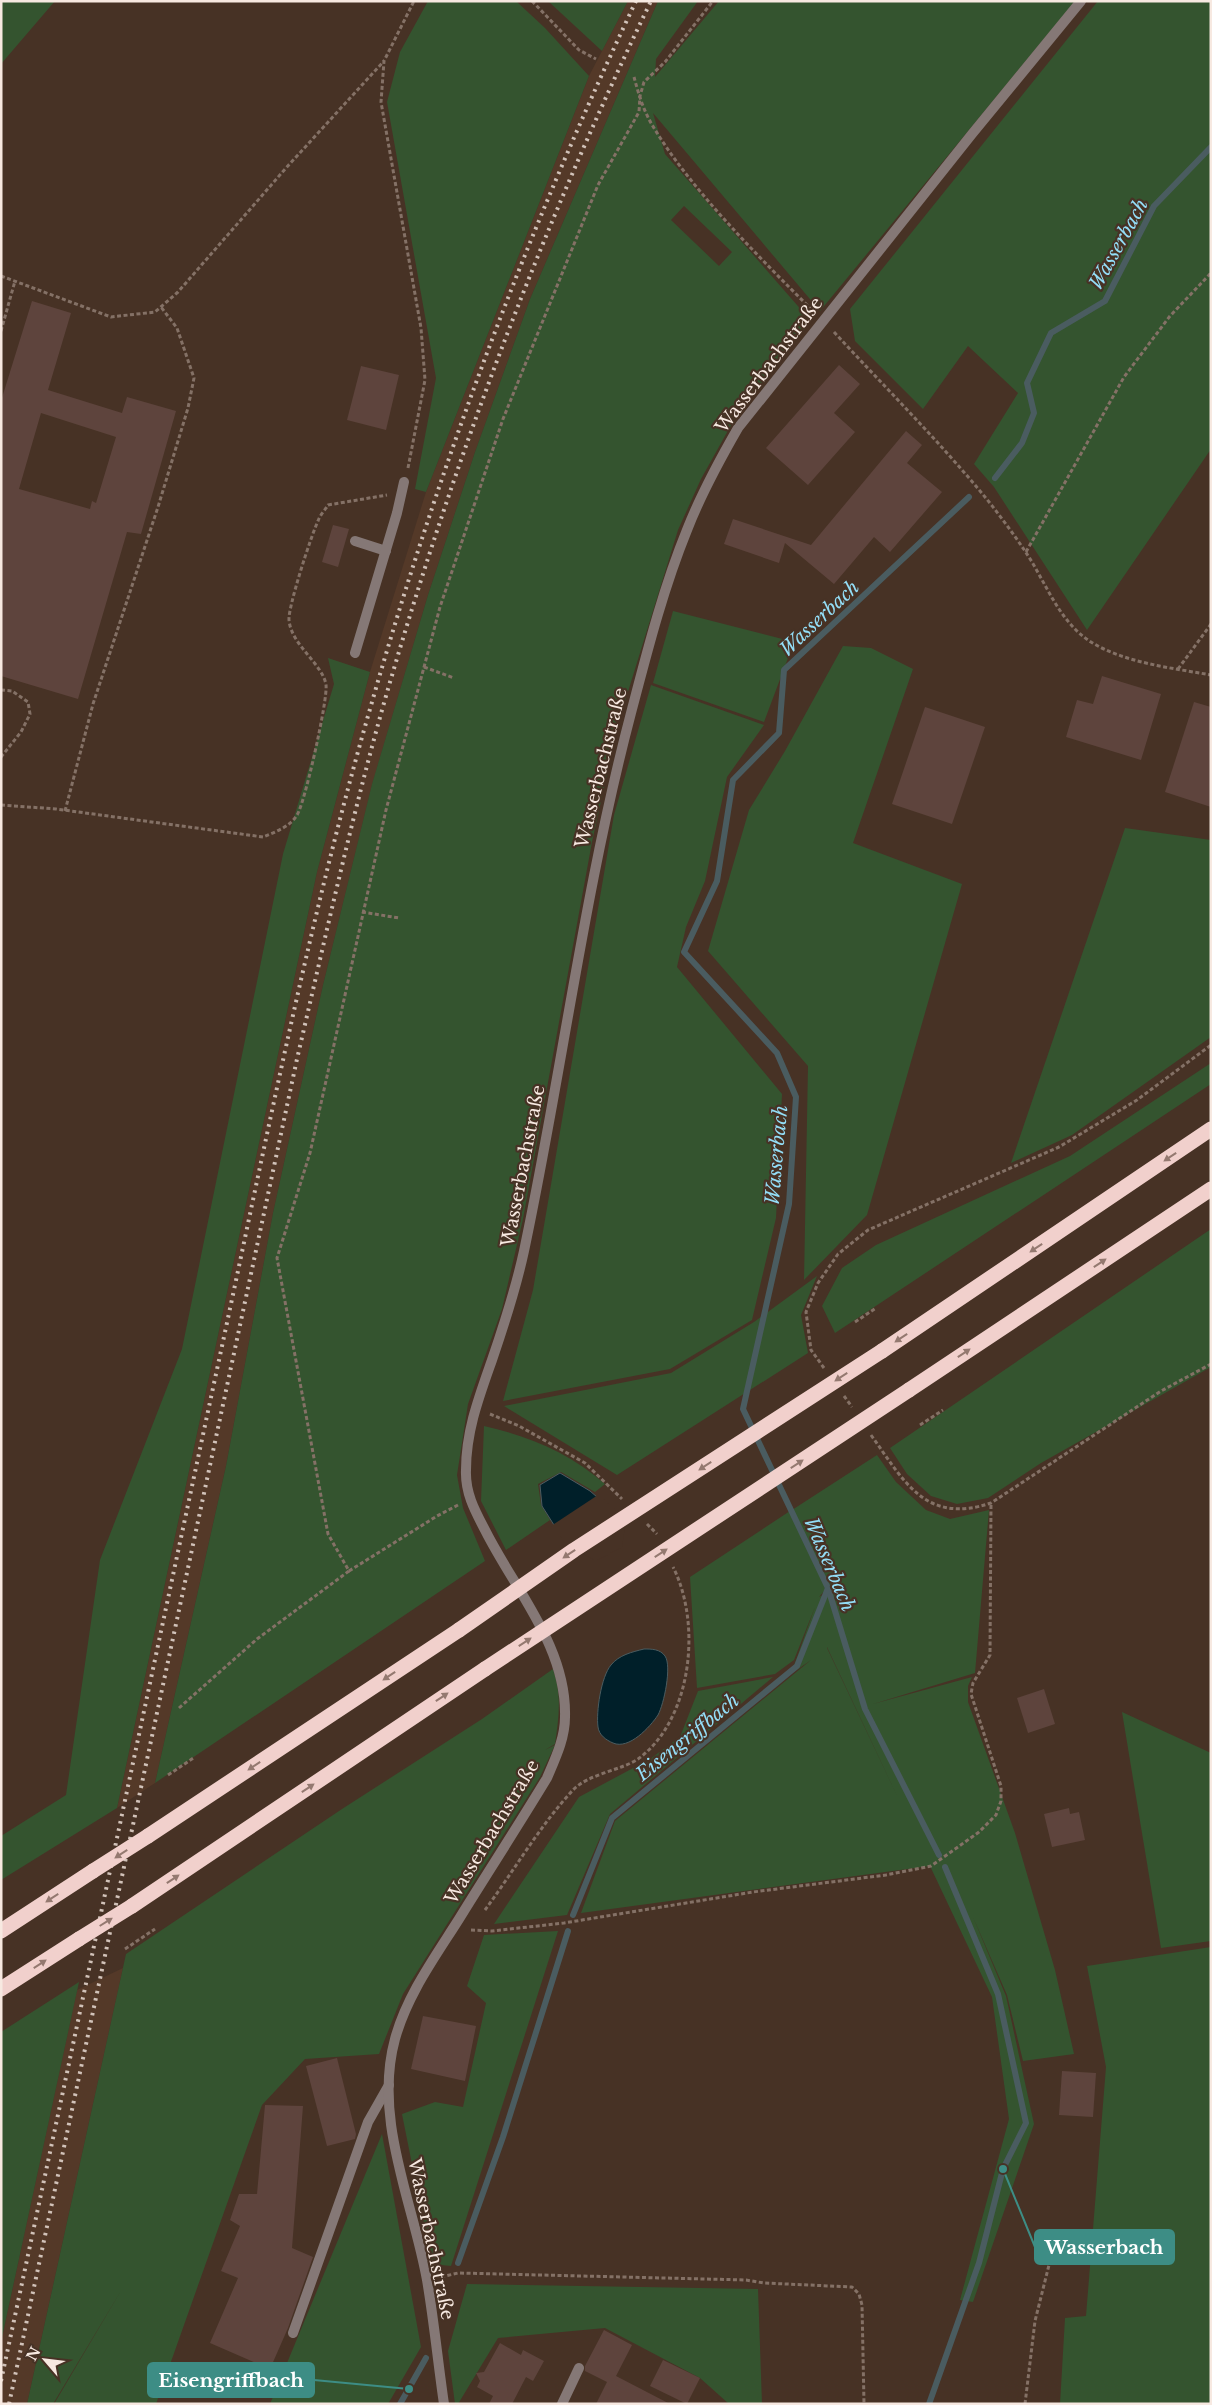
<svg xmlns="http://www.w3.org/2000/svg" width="1212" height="2405" font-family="'Libre Baskerville',serif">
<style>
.built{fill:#543928}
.green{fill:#34542f;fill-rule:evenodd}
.water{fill:#001f29;stroke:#4a5c60}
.pier{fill:#473225}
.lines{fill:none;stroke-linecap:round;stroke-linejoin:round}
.stream{stroke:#4a5c60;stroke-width:6}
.building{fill:#5e443d;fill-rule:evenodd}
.path{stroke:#847166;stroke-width:3;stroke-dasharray:4 2.5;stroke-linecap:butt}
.service{stroke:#857876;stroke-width:10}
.minor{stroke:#857876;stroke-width:10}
.motorway{stroke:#f1d0cc;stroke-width:15}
.rail{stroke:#d1c2b9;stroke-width:4;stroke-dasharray:2.5 5;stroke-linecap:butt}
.motorway-bridge{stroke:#f1d0cc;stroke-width:15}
.oneway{fill:#947970}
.labels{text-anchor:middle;stroke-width:4.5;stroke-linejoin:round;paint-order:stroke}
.street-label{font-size:18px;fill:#f7e9e1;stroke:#473225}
.water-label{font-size:19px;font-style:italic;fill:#93ddf6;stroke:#473225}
.leader{fill:none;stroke:#3d8d85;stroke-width:2}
.callout-dot{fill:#3d8d85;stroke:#473225;stroke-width:2}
.callout{fill:#3d8d85;stroke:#3d8d85;stroke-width:2}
.callout-label{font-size:19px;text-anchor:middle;font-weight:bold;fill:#fff}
</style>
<rect width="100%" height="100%" fill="#473225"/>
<!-- built -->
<g class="built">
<path d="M628 1H658L530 299 475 452 428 595 372 785 323 985 273 1213 226 1466 155 1783 117 1808 317 872 370 672 426 492 589 76Z"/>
<path d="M123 1968 27 2404H1V2342L77 1990Z"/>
</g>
<!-- green -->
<g class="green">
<path d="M1 1H55L1 64Z"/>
<path d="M428 1H516L545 28 589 76 426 492 415 489 436 378 387 102 400 52Z"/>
<path d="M548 1H628L602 51Z"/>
<path d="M658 1H698L656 59 655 77 719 1H1075L820 311 653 113 665 154 811 321 735 418 701 479 678 530 618 724 592 842 523 1219 502 1309 468 1404 457 1475 463 1508 485 1561 155 1783 226 1466 273 1213 323 985 372 784 428 595 475 452 530 299ZM684 206 732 252 719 266 671 220Z"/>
<path d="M1098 1H1211V449L1087 630 994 487 974 464 1018 393 968 346 923 409 855 341 850 309Z"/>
<path d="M673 611 794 642 764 722 653 683Z"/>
<path d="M843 646 871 648 913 669 853 843 962 884 867 1215 804 1280 808 1066 708 951 749 810 785 751Z"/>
<path d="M328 658 370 672 317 872 117 1808 1 1880V1836L66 1795 100 1560 182 1349 283 854 334 684Z"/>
<path d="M651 685 764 725 727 777 705 881 686 927 677 967 782 1094 776 1218 752 1320 670 1369 503 1401 533 1290 614 815Z"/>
<path d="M1125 828 1211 840V1037L1072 1135 1011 1163Z"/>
<path d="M1211 1063V1084L835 1333 822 1306 842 1268 876 1245 1070 1156Z"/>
<path d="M1211 1229V1367L1041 1463 988 1498 957 1504 931 1496 907 1474 890 1448Z"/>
<path d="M817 1276 801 1315 808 1353 617 1475 504 1406 671 1373 754 1322Z"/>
<path d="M484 1426C529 1436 570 1453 605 1484L595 1492 561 1472 538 1484 541 1505 550 1520 506 1550 481 1501Z"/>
<path d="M877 1455 896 1482 926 1510 950 1519 989 1510 975 1673 873 1704 972 1677 968 1686V1702L1015 1833 1055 1970 1074 2054 1023 2061 1007 1995 973 1917 1006 1996 1034 2124 973 2302 960 2300 1009 2119 992 1997 930 1866 581 1913 615 1821 811 1660 791 1674 815 1607 794 1660 775 1674 697 1688 690 1577 790 1511 827 1588 819 1597 830 1591 792 1510ZM827 1647 900 1802 827 1648Z"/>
<path d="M553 1669C562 1695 559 1717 555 1744L545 1750 555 1745 540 1777 403 1994 379 2054 305 2059 262 2105 156 2404H54L122 2289 53 2404H27L126 1954 342 1809 482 1719Z"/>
<path d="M773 1677 610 1814 567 1915 494 1924 579 1797 650 1759 680 1737 698 1691Z"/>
<path d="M1122 1712 1211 1753V1941L1161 1948Z"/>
<path d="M558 1931 451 2266 432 2264 402 2114 435 2102 463 2107 486 2003 467 1986 484 1935Z"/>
<path d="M1211 1947V2404H1060L1065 2318 1086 2316 1106 2067 1087 1966Z"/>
<path d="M79 1982 1 2342V2032Z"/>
<path d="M382 2134 421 2347 388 2404H270Z"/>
<path d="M467 2284 758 2289 762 2404H729L700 2378 605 2328 498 2338 458 2404H455L448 2351Z"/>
</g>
<!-- water -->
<g class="water">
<path d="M560 1473 590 1491 612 1510 554 1525 542 1506 540 1485Z"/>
<path d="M644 1649C652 1649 660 1649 665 1656 672 1666 664 1704 658 1715 650 1727 629 1750 613 1743 606 1740 599 1735 598 1727 596 1712 601 1677 611 1665 619 1655 632 1652 644 1649Z"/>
</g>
<!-- pier -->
<path class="pier" d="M598 1495 614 1508 625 1527 622 1547 596 1561 571 1548 551 1526Z"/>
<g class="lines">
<!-- stream -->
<g class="stream">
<path d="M995 478 1022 443 1034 413 1027 383 1051 333 1105 301 1154 206 1211 147"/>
<path d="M939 1855 865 1709 828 1588 743 1409 789 1204 796 1097 777 1053 684 952 717 881 733 780 779 733 784 670 969 497"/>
<path d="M573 1915 612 1818 797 1666 828 1588"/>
<path d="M458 2263 503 2137 568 1931"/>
<path d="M400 2404 426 2358"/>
<path d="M929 2404 979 2263 1003 2169 1026 2123 998 1994 945 1867"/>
</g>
</g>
<!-- building -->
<g class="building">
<path d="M32 301 71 313 48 390 122 413 127 397 176 411 141 534 127 532 78 699 1 676V401ZM41 413 116 437 96 503 92 501 90 509 19 489Z"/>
<path d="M839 365 860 384 834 413 855 432 808 485 766 448Z"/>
<path d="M361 366 399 375 386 430 347 420Z"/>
<path d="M906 431 922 445 907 463 942 492 890 552 874 537 834 584 785 543 779 563 724 544 733 519 811 545Z"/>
<path d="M333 525 349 529 338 567 322 562Z"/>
<path d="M1102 676 1161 694 1141 760 1066 737 1077 700 1093 704Z"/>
<path d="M1194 702 1211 707V807L1165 792Z"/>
<path d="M925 707 985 727 952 824 892 804Z"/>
<path d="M1044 1689 1055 1724 1028 1733 1017 1698Z"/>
<path d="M1069 1808 1070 1814 1079 1812 1085 1840 1052 1847 1044 1814Z"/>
<path d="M423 2016 476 2026 465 2081 411 2069Z"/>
<path d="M337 2058 356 2134 355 2139 327 2146 306 2066Z"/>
<path d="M1062 2071 1096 2073 1093 2117 1059 2115Z"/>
<path d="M265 2105 303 2106 292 2248 313 2257 288 2328 270 2369 210 2343 238 2278 221 2271 240 2226 230 2220 239 2194H257Z"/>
<path d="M604 2330 632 2345 616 2376 670 2404H596L607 2382 585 2371V2366Z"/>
<path d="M500 2343 521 2355 523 2350 544 2361 533 2381 526 2377 512 2404H489L493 2396 477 2387 480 2381 476 2373 484 2372Z"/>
<path d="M663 2360 700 2378 687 2404 650 2386Z"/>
</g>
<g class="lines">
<!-- path -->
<g class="path">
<path d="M532 1 579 50 596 59"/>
<path d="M634 77C638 92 643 109 651 123 689 188 758 256 812 310"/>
<path d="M1 276 111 317 155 312 178 292 286 168 384 61"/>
<path d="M1 331 15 281"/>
<path d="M834 332C881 383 930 432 975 485 993 506 1010 529 1025 551 1046 582 1058 621 1091 642 1125 663 1172 668 1211 675"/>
<path d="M408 468 425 380 421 328 381 102 384 61 414 1"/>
<path d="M1026 552 1124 377 1170 316 1211 273"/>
<path d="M424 667 454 678"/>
<path d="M1178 669 1211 624"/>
<path d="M1 690 12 691 28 702 30 714 21 732 1 757"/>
<path d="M1 805 56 809 263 837C275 832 290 827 297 815 305 803 328 699 326 685 323 664 291 645 289 620 288 607 311 536 318 521 320 515 325 510 328 505L387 495"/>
<path d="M65 811 93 704 158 507 188 408 194 378 177 328 161 307"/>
<path d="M362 912 399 918"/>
<path d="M855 1322 876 1308"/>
<path d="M824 1368 811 1350 806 1312 818 1283 838 1254 868 1230 1059 1147 1137 1100 1211 1045"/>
<path d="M844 1396 852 1407"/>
<path d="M490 1414 519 1426 585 1463 622 1499"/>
<path d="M920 1425 943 1410"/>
<path d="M871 1435C904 1481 925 1525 991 1503L1161 1391 1211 1364"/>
<path d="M458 1505 437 1516 349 1571 328 1534 277 1258 310 1153 386 810 440 607 503 419 598 185 639 112 640 96 644 82 665 62 713 1"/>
<path d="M647 1524 657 1534"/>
<path d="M179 1708 257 1639 349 1571"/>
<path d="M168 1775 195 1757"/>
<path d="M485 1910C513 1872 541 1824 573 1790 588 1774 622 1770 638 1759 692 1720 702 1624 673 1567"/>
<path d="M471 1930 492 1931 564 1923 753 1892 886 1875 931 1866 979 1832 996 1815 1001 1801V1786L971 1694 973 1683 990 1655 991 1503"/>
<path d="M125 1949 155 1929"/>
<path d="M441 2277 458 2273 746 2280 764 2283 852 2287 859 2294 862 2305 864 2404"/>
<path d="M1025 2404 1035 2321 1049 2265 1053 2235"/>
</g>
<!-- service -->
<g class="service">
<path d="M355 541 386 551"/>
<path d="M355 653 397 513 404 482"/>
<path d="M293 2333 368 2122 389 2085"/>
<path d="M562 2404 579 2368"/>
</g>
<!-- minor -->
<path class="minor" d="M444 2404C438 2363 434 2321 427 2280 413 2202 373 2119 395 2039 407 1995 435 1957 459 1919 488 1872 518 1826 547 1778 555 1759 565 1739 565 1717 567 1647 515 1590 485 1530 475 1511 465 1493 466 1470 466 1431 479 1397 492 1360 504 1325 516 1288 524 1251 562 1072 584 891 631 713 647 652 663 589 687 530 701 494 719 461 738 428L972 134 1081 1"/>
<!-- motorway -->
<g class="motorway">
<path d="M882 1351 1211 1129"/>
<path d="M909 1390 1211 1189"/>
<path d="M148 1836 459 1630"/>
<path d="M132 1906 485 1669"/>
<path d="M1 1931 93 1871"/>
<path d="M1 1989 79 1939"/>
</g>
<!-- rail -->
<g class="rail">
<path d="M1 2381C73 2046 144 1710 216 1374 264 1152 307 928 370 709 439 466 528 229 636 1"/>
<path d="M9 2404 297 1059C324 943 350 825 382 710 451 467 541 229 651 1"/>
</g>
<!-- motorway-bridge -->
<g class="motorway-bridge">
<path d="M459 1630 574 1550 882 1351"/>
<path d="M485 1669 909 1390"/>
<path d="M93 1871 148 1836"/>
<path d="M79 1939 132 1906"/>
</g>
</g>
<!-- one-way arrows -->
<defs><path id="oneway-solid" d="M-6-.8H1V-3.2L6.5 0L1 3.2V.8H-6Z" transform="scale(1.25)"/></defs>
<g class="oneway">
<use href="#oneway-solid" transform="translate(1170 1157) rotate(146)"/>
<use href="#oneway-solid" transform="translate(1036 1248) rotate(146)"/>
<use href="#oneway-solid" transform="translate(1100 1263) rotate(-34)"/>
<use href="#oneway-solid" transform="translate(901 1338) rotate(146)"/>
<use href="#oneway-solid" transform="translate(964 1353) rotate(-34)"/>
<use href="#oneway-solid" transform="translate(841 1377) rotate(147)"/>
<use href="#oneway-solid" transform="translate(797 1464) rotate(-33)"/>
<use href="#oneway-solid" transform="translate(705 1466) rotate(147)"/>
<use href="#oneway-solid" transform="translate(661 1553) rotate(-33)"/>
<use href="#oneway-solid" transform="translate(569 1554) rotate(146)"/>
<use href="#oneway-solid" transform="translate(525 1642) rotate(-33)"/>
<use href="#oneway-solid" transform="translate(389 1676) rotate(146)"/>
<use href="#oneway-solid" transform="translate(442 1697) rotate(-34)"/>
<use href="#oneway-solid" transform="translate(254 1766) rotate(146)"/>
<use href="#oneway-solid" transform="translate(308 1788) rotate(-34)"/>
<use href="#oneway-solid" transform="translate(121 1854) rotate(147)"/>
<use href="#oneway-solid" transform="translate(173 1879) rotate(-34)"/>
<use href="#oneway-solid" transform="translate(52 1898) rotate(147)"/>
<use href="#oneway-solid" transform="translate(106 1922) rotate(-32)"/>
<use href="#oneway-solid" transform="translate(40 1964) rotate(-33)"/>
</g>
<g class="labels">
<!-- street labels -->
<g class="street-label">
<text transform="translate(769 365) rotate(-53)" y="6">Wasserbachstraße</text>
<text transform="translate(601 768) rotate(-76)" y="6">Wasserbachstraße</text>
<text transform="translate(523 1166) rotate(-79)" y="6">Wasserbachstraße</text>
<text transform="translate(492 1832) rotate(-59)" y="6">Wasserbachstraße</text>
<text transform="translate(431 2239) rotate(78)" y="6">Wasserbachstraße</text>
</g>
<!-- water labels -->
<g class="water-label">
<text transform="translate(1118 244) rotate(-61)" y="7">Wasserbach</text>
<text transform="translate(819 618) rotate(-43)" y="7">Wasserbach</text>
<text transform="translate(776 1155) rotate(-85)" y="7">Wasserbach</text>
<text transform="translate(830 1564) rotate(67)" y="7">Wasserbach</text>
<text transform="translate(687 1737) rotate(-39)" y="7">Eisengriffbach</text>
</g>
</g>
<!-- callouts -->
<path class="leader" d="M1003 2169L1035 2247M409 2389L314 2380"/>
<g class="callout-dot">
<circle cx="1003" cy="2169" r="5"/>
<circle cx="409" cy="2389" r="5"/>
</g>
<g class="callout">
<rect x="1035" y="2230" width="139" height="34" rx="5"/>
<rect x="148" y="2363" width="166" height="34" rx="5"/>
</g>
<g class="callout-label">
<text x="1104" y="2254">Wasserbach</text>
<text x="231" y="2387">Eisengriffbach</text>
</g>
<!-- border -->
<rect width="1212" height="2405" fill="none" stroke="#f7e9e1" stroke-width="5"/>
<!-- north arrow -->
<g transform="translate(45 2360) rotate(298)" stroke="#473225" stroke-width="4" paint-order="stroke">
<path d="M0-4L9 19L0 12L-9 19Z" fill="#f7e9e1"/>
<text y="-8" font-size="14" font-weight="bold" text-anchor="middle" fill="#f7e9e1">N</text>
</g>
</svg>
